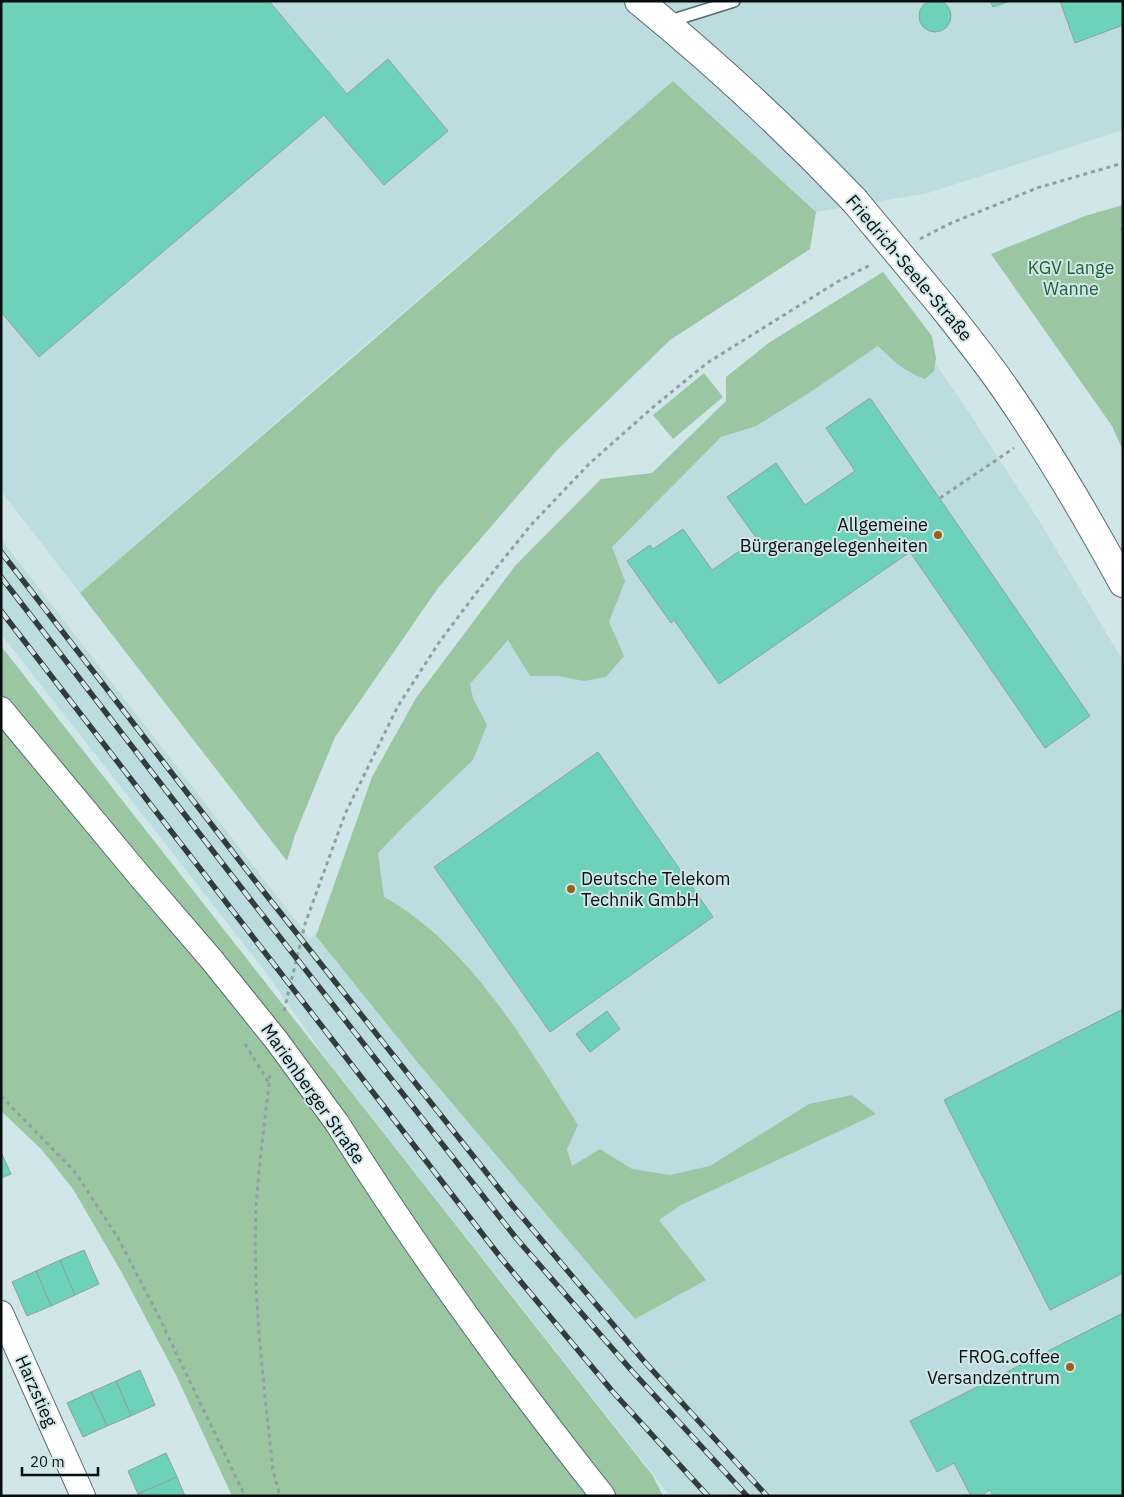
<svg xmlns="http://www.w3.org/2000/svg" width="1124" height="1497" font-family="'IBM Plex Sans',sans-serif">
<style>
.built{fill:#bddcdf}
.green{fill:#9ac7a2}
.building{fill:#6dd1bb;stroke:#8fa29d}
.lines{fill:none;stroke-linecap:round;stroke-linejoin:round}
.service-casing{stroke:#586b6d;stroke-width:14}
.minor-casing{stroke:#586b6d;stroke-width:26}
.tertiary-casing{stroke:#586b6d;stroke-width:30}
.path{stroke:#90a0a2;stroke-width:3;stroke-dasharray:4 4;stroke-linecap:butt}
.service{stroke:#fff;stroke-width:11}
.minor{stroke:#fff;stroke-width:24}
.tertiary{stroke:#fff;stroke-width:28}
.rail-casing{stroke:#323c3e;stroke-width:5.5}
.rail{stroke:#d1e6e8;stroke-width:4;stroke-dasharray:11;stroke-linecap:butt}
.minor-bridge-casing{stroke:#586b6d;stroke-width:26;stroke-linecap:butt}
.tertiary-bridge-casing{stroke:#586b6d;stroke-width:30;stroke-linecap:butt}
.minor-bridge{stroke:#fff;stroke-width:24}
.tertiary-bridge{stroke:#fff;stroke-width:28}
.poi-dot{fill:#98611b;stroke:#d1e6e8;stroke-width:2}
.labels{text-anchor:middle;stroke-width:4;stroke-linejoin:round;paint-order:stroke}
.street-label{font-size:18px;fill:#070e0f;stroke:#d1e6e8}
.park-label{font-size:18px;fill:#1d6333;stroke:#d1e6e8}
.poi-label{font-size:18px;fill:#070e0f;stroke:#d1e6e8;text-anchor:end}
</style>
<rect width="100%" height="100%" fill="#d1e6e8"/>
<!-- built -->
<g class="built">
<path d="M1 1H1123V130L928 193 816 212 673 81 359 350 80 593 1 491Z"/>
<path d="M896 308 960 399 1038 519 1123 661V1496H670L326 1059 268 975 1 634V539L310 939 352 897 409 754 619 512Z"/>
</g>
<!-- green -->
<g class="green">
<path d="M673 81 816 212 810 249 670 340 558 449 438 588 335 737 295 835 287 861 80 593Z"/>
<path d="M1123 205V451L1112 426 991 254 1085 216Z"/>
<path d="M883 272 932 336 936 358 934 371 925 379C902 370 895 362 878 346L806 395 756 426 721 437 612 547 625 581 609 622 624 656 606 677 584 681 558 676H530L508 640 470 684 473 698 487 725 473 760 404 826 378 853 384 897C469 944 527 1045 578 1125L567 1149 572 1166 600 1149 632 1169 670 1175 710 1166 809 1104 852 1095 876 1114 681 1205 659 1220 706 1280 635 1319 418 1063 316 936 372 777 416 698 515 566 601 479 652 473 726 401V377L770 342Z"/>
<path d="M704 373 723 397 673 439 653 415Z"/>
<path d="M1 646 653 1476 663 1496H232L176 1375 122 1273 73 1189 42 1150 1 1111Z"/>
</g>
<!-- building -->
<g class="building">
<circle cx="935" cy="16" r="16"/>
<path d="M1 1H269L347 94 388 59 448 131 384 185 324 115 39 357 1 312Z"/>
<path d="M990 1H1010L993 7Z"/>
<path d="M1060 1H1123V25L1075 43Z"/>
<path d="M870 398 1090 716 1045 748 910 552 719 684 674 620 671 623 627 561 650 545 653 549 683 529 712 570 757 539 727 497 776 463 805 505 855 471 826 428Z"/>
<path d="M598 752 713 917 550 1032 434 867Z"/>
<path d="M1123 1009V1273L1050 1310 944 1100Z"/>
<path d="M607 1011 620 1029 590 1052 576 1034Z"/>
<path d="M1 1152 11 1174 1 1178Z"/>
<path d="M84 1250 99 1284 75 1295 60 1260Z"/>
<path d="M60 1260 75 1295 51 1306 36 1271Z"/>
<path d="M36 1271 51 1306 27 1316 12 1282Z"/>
<path d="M1123 1313V1496H993L990 1490 980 1496H971L954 1463 937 1472 910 1421Z"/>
<path d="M140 1370 155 1405 131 1416 116 1381Z"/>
<path d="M116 1381 131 1416 107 1426 91 1392Z"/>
<path d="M91 1392 107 1426 83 1437 67 1403Z"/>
<path d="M166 1453 177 1477 138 1494 128 1471Z"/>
<path d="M177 1477 185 1496H139L138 1494Z"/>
</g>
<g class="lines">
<defs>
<path id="service" d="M667 22 734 1"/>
<g id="minor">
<path d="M1 709 138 874 212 960"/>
<path d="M337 1123C418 1252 508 1376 603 1496"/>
<path d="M1 1313 83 1496"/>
</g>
<g id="tertiary">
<path d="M639 1C715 63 786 129 854 200"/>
<path d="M944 308C965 335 987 362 1006 390 1049 452 1087 517 1123 583"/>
</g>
</defs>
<!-- service casing -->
<use href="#service" class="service-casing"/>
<!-- minor casing -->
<use href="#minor" class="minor-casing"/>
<!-- tertiary casing -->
<use href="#tertiary" class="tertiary-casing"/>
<!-- path -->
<g class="path">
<path d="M1121 228 1123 231"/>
<path d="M920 239 949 224 1037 188 1123 163"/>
<path d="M940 498 1014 448"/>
<path d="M284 1011 305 924 345 814 398 706 440 641 477 592 531 525 589 464 652 408 707 363 837 282 872 264"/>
<path d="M245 1044 269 1083"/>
<path d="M270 1075C265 1119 259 1164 256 1208 252 1296 264 1384 273 1471L280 1496"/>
<path d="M1 1096 75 1172 118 1238 155 1309 245 1496"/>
</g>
<!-- service -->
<use href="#service" class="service"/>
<!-- minor -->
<use href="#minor" class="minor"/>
<!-- tertiary -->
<use href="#tertiary" class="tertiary"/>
<defs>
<g id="rail">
<path d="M1 552 256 882 512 1205 643 1360 767 1496"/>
<path d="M1 577 250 899 516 1238 632 1371 747 1496"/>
<path d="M1 611 501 1258 613 1392 708 1496"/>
</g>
</defs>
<!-- rail casing -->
<use href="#rail" class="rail-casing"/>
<!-- rail -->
<use href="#rail" class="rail"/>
<defs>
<path id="minor-bridge" d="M212 960 277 1041 337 1123"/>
<path id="tertiary-bridge" d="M854 200 944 308"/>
</defs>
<!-- minor-bridge casing -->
<use href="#minor-bridge" class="minor-bridge-casing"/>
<!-- tertiary-bridge casing -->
<use href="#tertiary-bridge" class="tertiary-bridge-casing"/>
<!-- minor-bridge -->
<use href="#minor-bridge" class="minor-bridge"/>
<!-- tertiary-bridge -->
<use href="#tertiary-bridge" class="tertiary-bridge"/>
</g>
<!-- markers -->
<g class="poi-dot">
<circle cx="938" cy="535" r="5"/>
<circle cx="571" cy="889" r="5"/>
<circle cx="1070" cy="1367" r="5"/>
</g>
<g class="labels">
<!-- street labels -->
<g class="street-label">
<text transform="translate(909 268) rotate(50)" y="6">Friedrich-Seele-Straße</text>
<text transform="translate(313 1094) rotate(55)" y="6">Marienberger Straße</text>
<text transform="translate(36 1391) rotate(66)" y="6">Harzstieg</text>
</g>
<!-- park labels -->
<g class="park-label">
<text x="1071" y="274">KGV Lange<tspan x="1071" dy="21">Wanne</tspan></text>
</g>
<!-- poi labels -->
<g class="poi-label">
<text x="928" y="531">Allgemeine<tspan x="928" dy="21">Bürgerangelegenheiten</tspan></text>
<text x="581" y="885" text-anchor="start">Deutsche Telekom<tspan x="581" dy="21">Technik GmbH</tspan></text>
<text x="1060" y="1363">FROG.coffee<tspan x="1060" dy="21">Versandzentrum</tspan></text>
</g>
</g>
<!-- border -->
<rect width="1124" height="1497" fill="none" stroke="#070e0f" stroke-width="5"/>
<!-- scale -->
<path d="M22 1467v8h76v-8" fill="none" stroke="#070e0f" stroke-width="2.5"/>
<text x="30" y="1467" font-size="15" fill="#070e0f" stroke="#d1e6e8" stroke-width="4" paint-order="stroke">20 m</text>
</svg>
